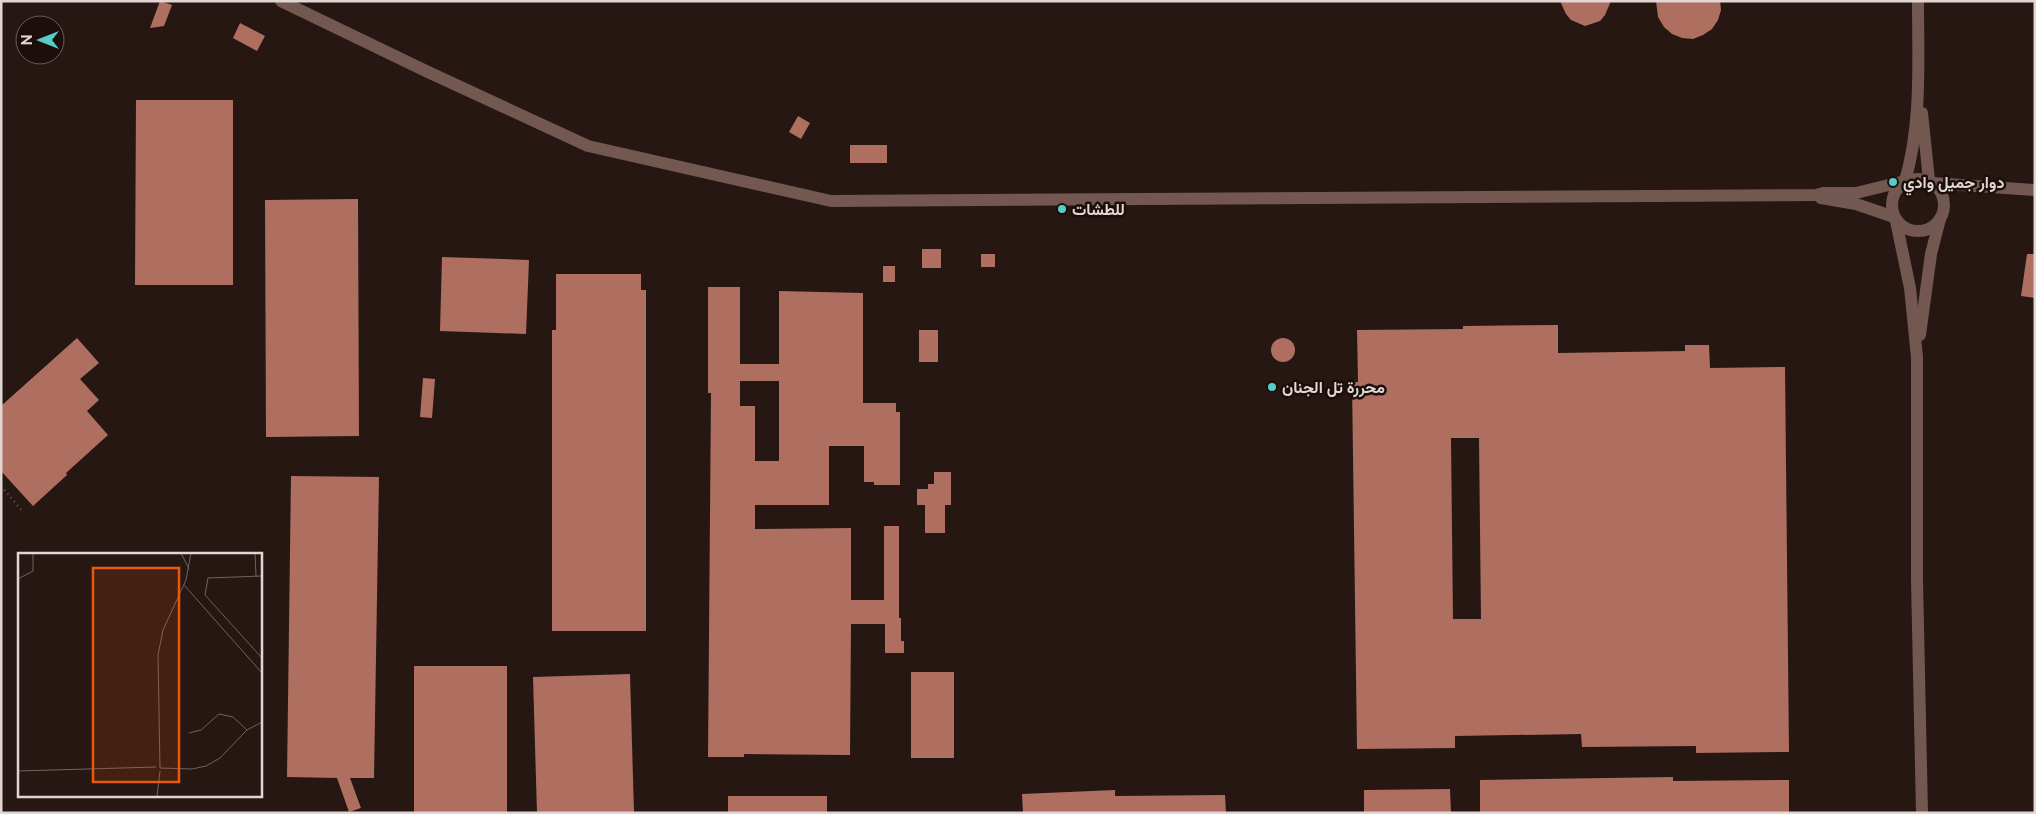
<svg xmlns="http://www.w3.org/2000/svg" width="2036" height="814" font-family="Raleway,Vazirmatn,sans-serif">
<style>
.building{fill:#ae6f61;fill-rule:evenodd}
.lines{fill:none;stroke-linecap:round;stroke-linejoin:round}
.path{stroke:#625451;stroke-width:2.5;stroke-dasharray:1 4;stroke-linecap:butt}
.minor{stroke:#735852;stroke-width:12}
.poi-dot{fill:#54cdc8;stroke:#1c0e0b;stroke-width:2}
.labels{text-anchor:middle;stroke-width:5;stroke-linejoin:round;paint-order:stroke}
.poi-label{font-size:16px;font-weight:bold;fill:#e1d6d3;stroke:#1c0e0b;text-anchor:start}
.inset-road{fill:none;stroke:#716360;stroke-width:1}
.view{fill:#e8590c;fill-opacity:0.15;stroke:#e8590c;stroke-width:2.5}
.inset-edge{fill:none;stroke:#e1d6d3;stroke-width:2.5}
</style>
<rect width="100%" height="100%" fill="#261713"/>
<!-- building -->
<g class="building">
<path d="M160 1 172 5 164 26 150 28Z"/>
<path d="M1560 1H1611L1605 15 1600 21 1585 26 1571 20 1566 14Z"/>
<path d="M1656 1H1720L1721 10 1718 20 1712 29 1703 35 1693 39 1682 38 1672 34 1664 27 1658 17Z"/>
<path d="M240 23 265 36 257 51 233 38Z"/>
<path d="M136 100H233V285H135Z"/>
<path d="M798 116 810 123 801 139 789 132Z"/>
<rect x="850" y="145" width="37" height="18"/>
<path d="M358 199 359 436 266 437 265 200Z"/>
<rect x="922" y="249" width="19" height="19"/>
<rect x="981" y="254" width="14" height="13"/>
<path d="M2027 254H2035V298L2021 296Z"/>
<path d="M442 257 529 260 526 334 440 331Z"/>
<rect x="883" y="266" width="12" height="16"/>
<path d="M556 274H641V290H646V631H552V330H556Z"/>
<path d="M708 287H740V364H779V291L863 293V403H896V412H900V485H874V482H864V446H829V505H755V529L851 528V600H884V526H899V618H901V641H904V653H885V624H851L850 755 744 754V757H708L711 393H708ZM740 381H779V461H755V406H740Z"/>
<path d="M1558 325V353L1685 351V345H1709L1710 368 1785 367 1789 752 1696 753V746L1582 747 1581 734 1455 736V748L1357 749 1352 382H1358L1357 330 1463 329V326ZM1451 438H1479L1481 619H1453Z"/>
<rect x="919" y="330" width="19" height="32"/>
<path d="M77 338 99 363 80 379 99 400 87 411 108 435 66 473 67 475 33 506 1 471V406Z"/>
<circle cx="1283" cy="350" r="12"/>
<path d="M423 378 435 379 432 418 420 417Z"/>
<path d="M934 472H951V505H945V533H925V505H917V489H928V484H934Z"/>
<path d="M291 476 379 477 374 778H350L361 808 349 812 337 778 287 777Z"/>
<rect x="414" y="666" width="93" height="147"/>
<rect x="911" y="672" width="43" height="86"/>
<path d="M630 674 634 813H537L533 677Z"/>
<path d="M1673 777V781L1789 780V813H1480V780Z"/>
<path d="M1450 789 1451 813H1364V790Z"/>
<path d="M1115 790V796L1225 795 1226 813H1023L1022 794Z"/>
<rect x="728" y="796" width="99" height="17"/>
</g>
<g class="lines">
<!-- path -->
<path class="path" d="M1 486 23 512"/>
<!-- minor -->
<g class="minor">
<path d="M281 1 428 72 588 146 831 201 1816 195 1823 193H1856L1905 181C1922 123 1918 61 1918 1"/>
<path d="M1922 113 1929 180"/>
<circle cx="1918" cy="205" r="26"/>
<path d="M1932 183 2035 190"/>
<path d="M1821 198 1856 204 1894 217"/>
<path d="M1896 221 1910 288 1917 357V580L1922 813"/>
<path d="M1920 335 1931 254 1940 219"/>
</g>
</g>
<!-- markers -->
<g class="poi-dot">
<circle cx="1893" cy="182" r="5"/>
<circle cx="1062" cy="209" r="5"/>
<circle cx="1272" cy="387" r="5"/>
</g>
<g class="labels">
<!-- poi labels -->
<g class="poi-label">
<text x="1903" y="188">دوار جميل وادي</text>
<text x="1072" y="215">للطشات</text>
<text x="1282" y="393">محررة تل الجنان</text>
</g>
</g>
<!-- overview -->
<g transform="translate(18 553)">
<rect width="244" height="244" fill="#261713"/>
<path class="inset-road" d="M163 0 171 16M173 0 168 27 145 77 140 102 142 215 174 216 188 213 202 205 229 177 244 169M237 0 238 23M244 23 190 25 187 42 244 105M0 26 15 18V0M166 32 244 120M171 180 183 177 201 161 215 164 229 177M0 218 138 214M139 243 142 218"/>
<path class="view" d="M75 15H161V229H75Z"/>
<rect width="244" height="244" class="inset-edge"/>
</g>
<!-- border -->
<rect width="2036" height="814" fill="none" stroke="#e1d6d3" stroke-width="5"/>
<!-- north arrow -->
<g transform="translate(40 40) rotate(270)"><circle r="24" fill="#1c0e0b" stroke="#6b5e5b"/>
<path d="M0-4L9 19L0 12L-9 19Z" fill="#54cdc8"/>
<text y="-8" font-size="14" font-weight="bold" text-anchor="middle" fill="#e1d6d3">N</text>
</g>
</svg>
